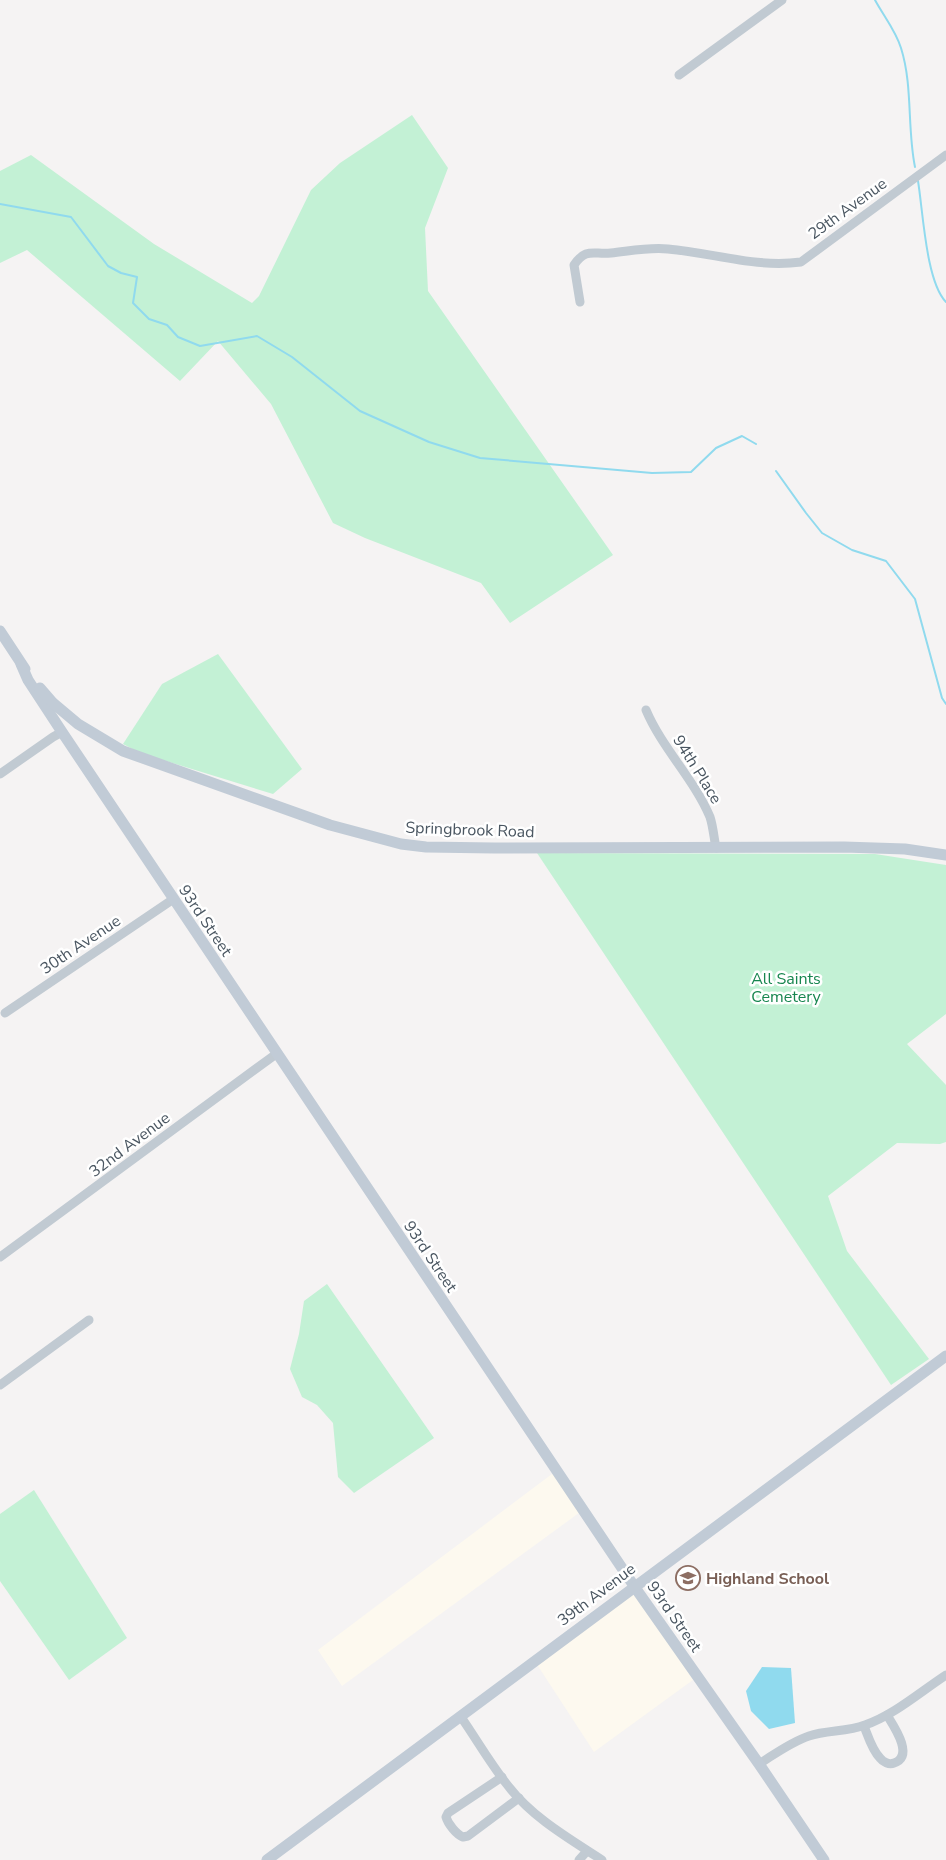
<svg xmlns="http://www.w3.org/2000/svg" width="946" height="1860" font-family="'Nunito Sans',sans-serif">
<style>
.commercial{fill:#fdf9ef}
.green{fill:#c3f1d5}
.water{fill:#90daee}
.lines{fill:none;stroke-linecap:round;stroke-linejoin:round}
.stream{stroke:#90daee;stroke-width:2}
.street{stroke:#c1cad2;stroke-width:9}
.secondary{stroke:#c1cbd6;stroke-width:11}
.labels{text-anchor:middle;stroke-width:5;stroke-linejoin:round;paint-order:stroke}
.street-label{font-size:16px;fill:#4a5661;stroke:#fff}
.park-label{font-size:16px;fill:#17864f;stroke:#fff}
.education-label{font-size:16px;font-weight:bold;fill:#785e54;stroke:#fff;text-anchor:start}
</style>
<rect width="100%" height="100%" fill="#f5f3f3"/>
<!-- commercial -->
<g class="commercial">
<path d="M556 1471 583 1510 342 1686 318 1650Z"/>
<path d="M634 1586 693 1680 594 1752 534 1660Z"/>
</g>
<!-- green -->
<g class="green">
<path d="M412 115 448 168 425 228 428 291 613 555 510 623 481 583 365 538 333 523 271 404 218 341 180 381 27 250 0 263V171L31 155 154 244 252 303 259 296 311 190 340 163Z"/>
<path d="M218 654 302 769 273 794 140 753 123 744 162 684Z"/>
<path d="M537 853 875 854 946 865V1014L907 1044 946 1085V1142L940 1144 897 1143 828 1196 847 1251 929 1359 891 1385Z"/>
<path d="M327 1284 434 1438 354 1493 338 1477 333 1423 317 1405 302 1397 290 1369 299 1334 304 1301Z"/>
<path d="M34 1490 127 1638 69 1680 0 1581V1514Z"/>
</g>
<!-- water -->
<path class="water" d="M762 1667 791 1668 795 1723 769 1729 751 1711 746 1691Z"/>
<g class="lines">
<!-- stream -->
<g class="stream">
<path d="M875 0C883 15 896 31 901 48 913 86 907 128 915 167"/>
<path d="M918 181C923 211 926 282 946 302"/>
<path d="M0 204 71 217 108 266 121 273 137 277 133 303 149 319 167 325 178 337 200 346 257 336 292 357 360 411 429 442 480 458 652 473 691 472 716 448 742 436 756 444"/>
<path d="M776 471 806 513 822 533 852 550 886 561 915 599 942 698 946 704"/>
</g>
<!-- street -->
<g class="street">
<path d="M679 75 782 0"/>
<path d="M580 302 574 265C586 247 594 255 611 253 630 251 649 247 668 249 714 253 755 268 801 262L946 155"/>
<path d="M646 710C662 748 694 779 710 817 713 826 714 838 716 848"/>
<path d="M0 774 53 737 62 732"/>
<path d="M5 1013 172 900"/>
<path d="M0 1257 276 1054"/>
<path d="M0 1385 89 1320"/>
<path d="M461 1717C477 1740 491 1765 509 1787 533 1818 570 1839 602 1860"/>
<path d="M864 1726C868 1736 872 1750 880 1758 883 1762 889 1765 894 1763 915 1756 893 1725 887 1715"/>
<path d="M759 1764C775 1754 791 1742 809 1736 827 1730 847 1732 865 1725 894 1715 920 1692 946 1675"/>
<path d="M502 1777 448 1813 446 1817C448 1824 456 1834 463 1837L468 1836 519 1798"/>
<path d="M579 1860 587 1851"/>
</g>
<!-- secondary -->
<g class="secondary">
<path d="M0 631 25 669"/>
<path d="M21 664 28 680 62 732 634 1586 759 1764 824 1860"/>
<path d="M40 688 53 703 78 724 123 751 330 825 401 844 426 847 494 848 844 847 905 849 946 855"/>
<path d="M267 1860C493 1692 719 1524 946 1356"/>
</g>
</g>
<!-- icons -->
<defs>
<symbol id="school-ring" viewBox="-11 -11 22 22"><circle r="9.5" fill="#fff" stroke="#8d6e63" stroke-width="1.5"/><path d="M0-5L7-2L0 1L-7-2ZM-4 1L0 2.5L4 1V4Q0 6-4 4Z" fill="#8d6e63"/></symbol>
</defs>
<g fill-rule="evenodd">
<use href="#school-ring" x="674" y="1564" width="28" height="28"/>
</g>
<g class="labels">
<!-- street labels -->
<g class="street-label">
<text transform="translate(847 208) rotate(-36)" y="6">29th Avenue</text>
<text transform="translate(698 769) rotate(58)" y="6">94th Place</text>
<text transform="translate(470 829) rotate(2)" y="6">Springbrook Road</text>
<text transform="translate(206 920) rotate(56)" y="6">93rd Street</text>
<text transform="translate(80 944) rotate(-34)" y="6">30th Avenue</text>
<text transform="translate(129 1144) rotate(-37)" y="6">32nd Avenue</text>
<text transform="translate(431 1256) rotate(56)" y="6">93rd Street</text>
<text transform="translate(596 1594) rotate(-37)" y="6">39th Avenue</text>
<text transform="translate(675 1616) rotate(55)" y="6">93rd Street</text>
</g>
<!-- park labels -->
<g class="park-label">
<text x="786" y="984">All Saints<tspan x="786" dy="18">Cemetery</tspan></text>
</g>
<!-- education labels -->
<g class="education-label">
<text x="706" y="1584">Highland School</text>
</g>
</g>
</svg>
